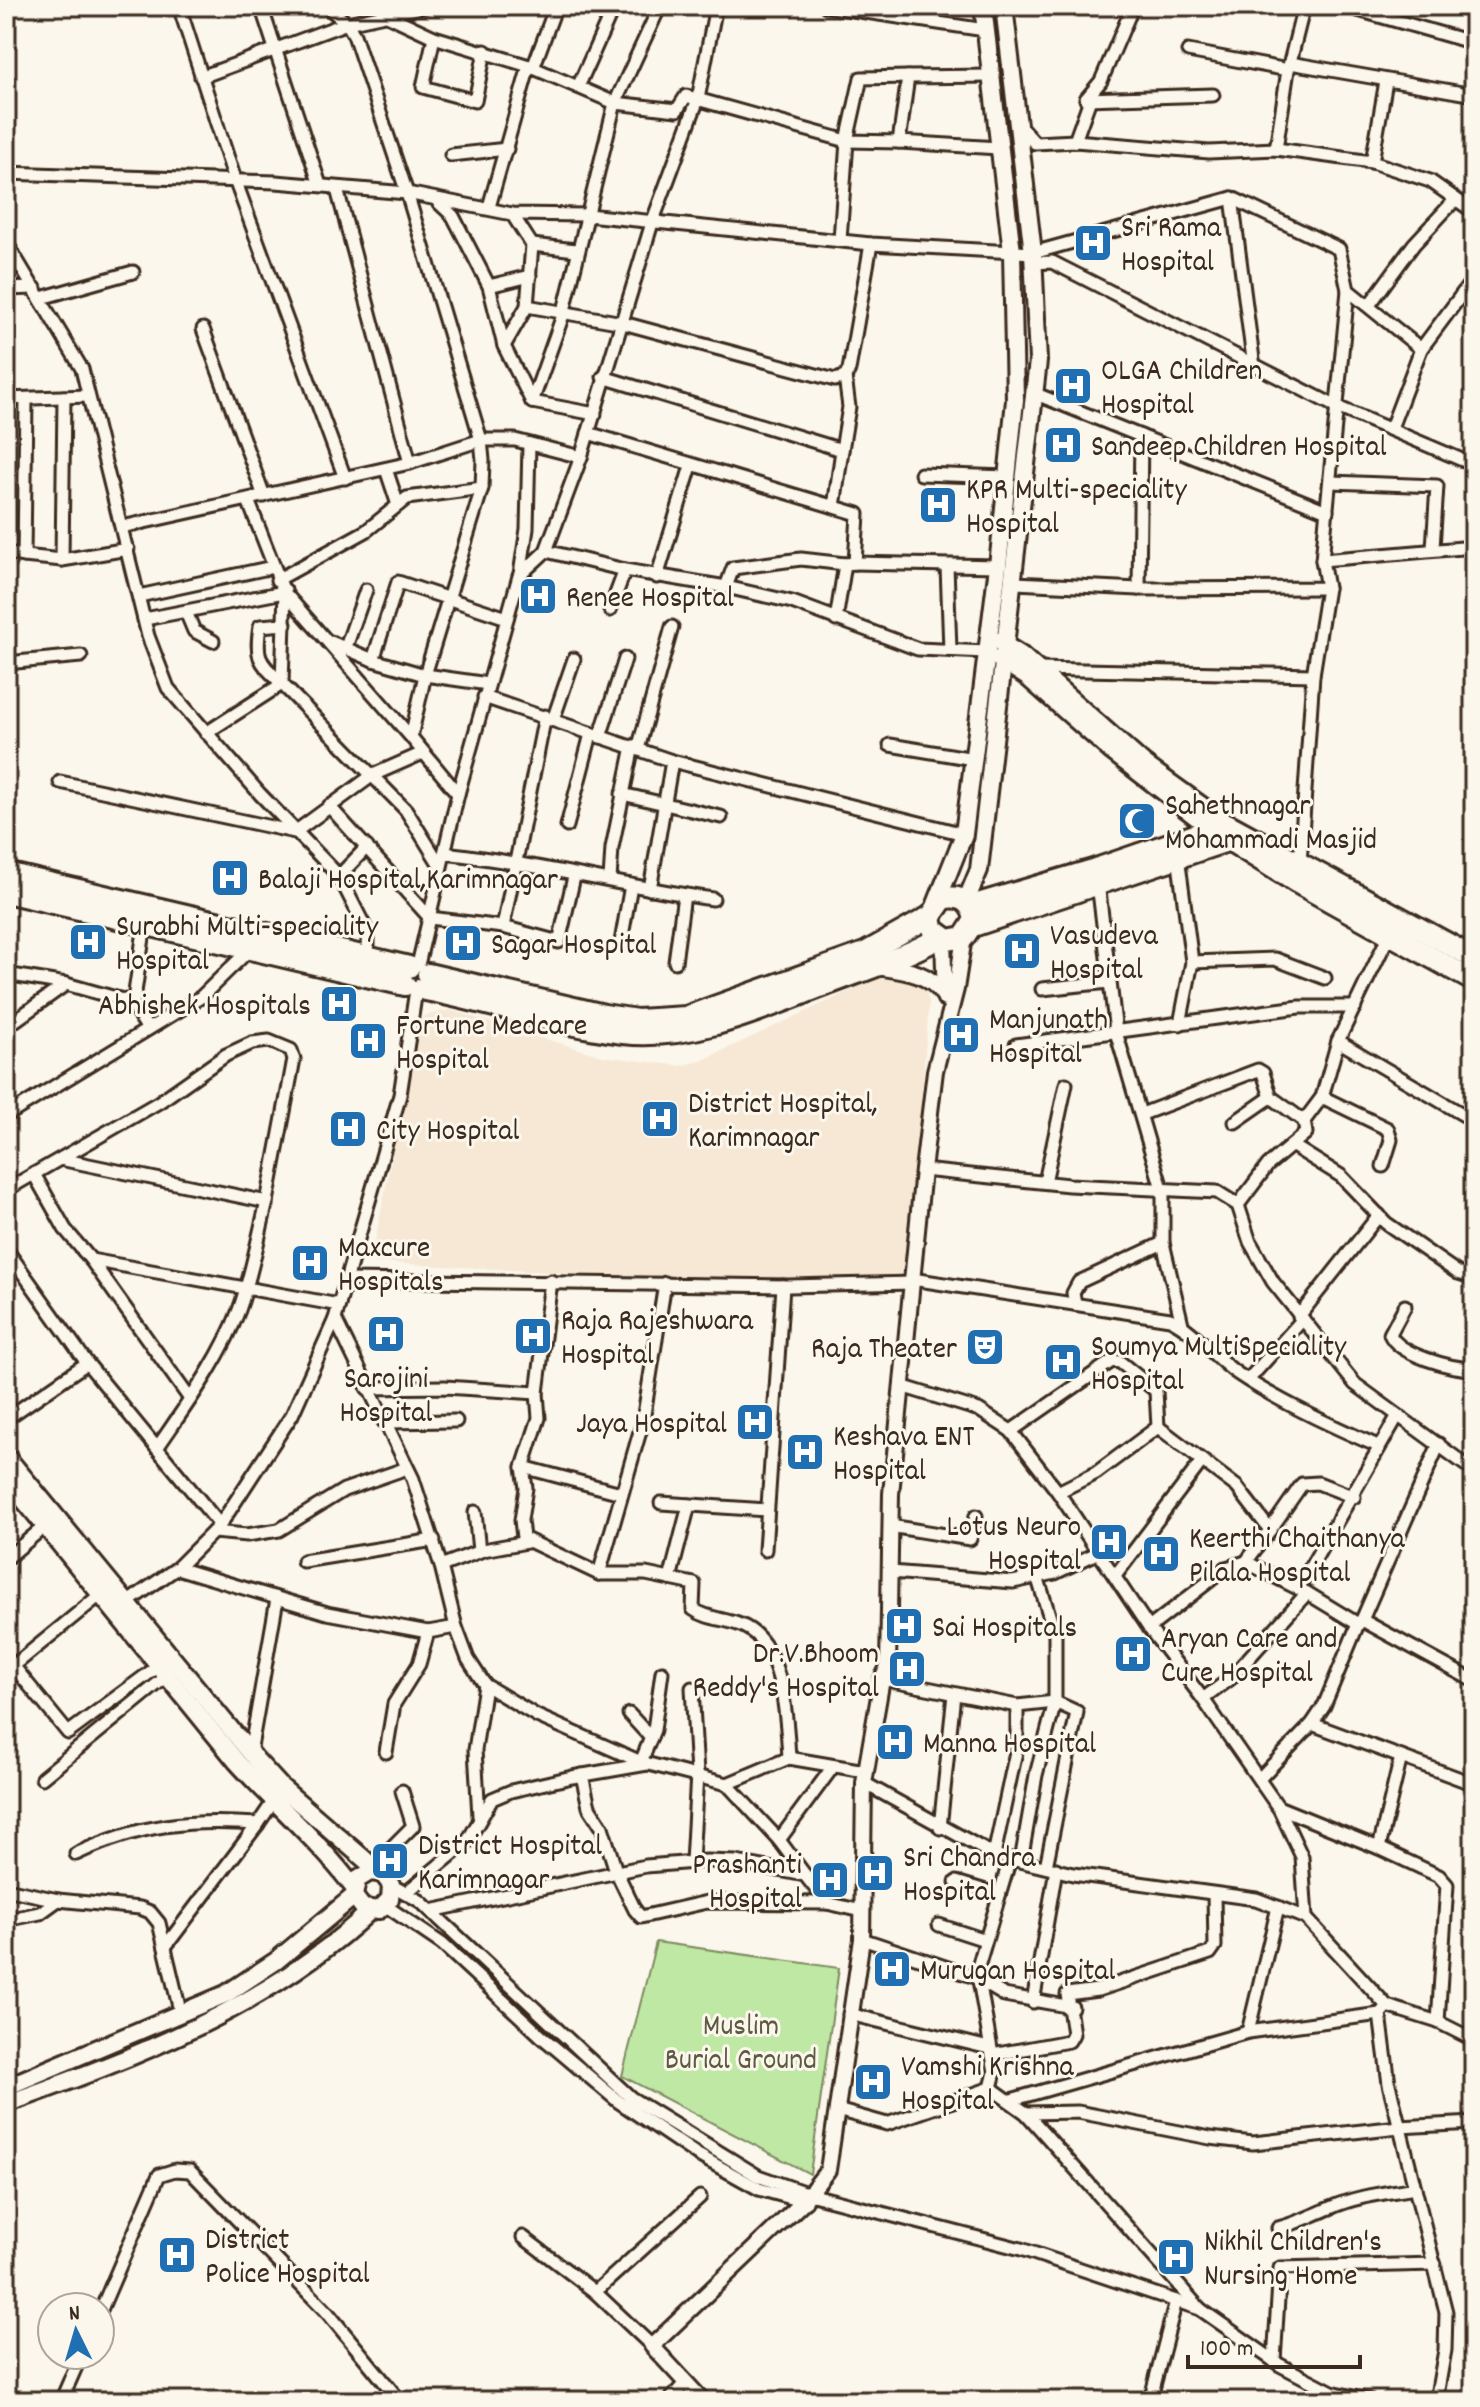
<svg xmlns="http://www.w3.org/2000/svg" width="1480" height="2407" font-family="Dekko,sans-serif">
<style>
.built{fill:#f6e8d4}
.green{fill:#bfe8a4;stroke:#7d8961;stroke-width:2}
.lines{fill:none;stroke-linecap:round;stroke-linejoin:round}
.street-casing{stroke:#3b2a1e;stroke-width:17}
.secondary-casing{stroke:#3b2a1e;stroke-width:20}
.primary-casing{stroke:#3b2a1e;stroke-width:22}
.highway-casing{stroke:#3b2a1e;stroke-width:26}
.street{stroke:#fbf7ec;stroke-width:11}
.secondary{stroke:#fbf7ec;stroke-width:14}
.primary{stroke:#fbf7ec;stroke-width:16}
.highway{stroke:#fbf7ec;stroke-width:20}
.labels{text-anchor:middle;stroke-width:6;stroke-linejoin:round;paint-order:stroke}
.poi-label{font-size:30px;fill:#3b2a1e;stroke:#fbf7ec;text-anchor:start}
.park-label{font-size:30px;fill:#5c5a40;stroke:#fbf7ec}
</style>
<rect width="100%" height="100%" fill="#fbf7ec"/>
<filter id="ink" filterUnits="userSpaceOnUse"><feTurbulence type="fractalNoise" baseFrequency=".0125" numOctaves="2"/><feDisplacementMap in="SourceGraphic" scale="16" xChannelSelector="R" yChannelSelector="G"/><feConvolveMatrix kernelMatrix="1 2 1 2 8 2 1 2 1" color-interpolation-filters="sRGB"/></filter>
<g filter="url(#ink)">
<!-- built -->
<path class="built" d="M892 971 923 982 929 1002 908 1270 902 1274 794 1281 637 1277 371 1262 418 1025 424 1016 450 1010 602 1056 681 1066 701 1061Z"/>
<!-- green -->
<path class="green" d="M656 1942 839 1968 810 2174 622 2076Z"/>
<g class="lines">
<defs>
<g id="street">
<path d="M179 6 235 180 345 478"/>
<path d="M261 6 320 185"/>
<path d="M326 6 347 23 354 35 407 193 481 440 483 460 482 488 425 675 411 737 458 794"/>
<path d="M391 6 387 15 434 37 529 66 615 103 677 110 686 96 847 141 899 142"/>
<path d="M826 6 985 30"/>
<path d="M1344 6 1474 43"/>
<path d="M434 37 423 87 475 101 485 51"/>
<path d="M1188 51 1288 70"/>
<path d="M1290 63 1474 95"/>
<path d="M533 68 556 6"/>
<path d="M991 76 908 77 899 142 999 148"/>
<path d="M201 77 347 23 426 6"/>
<path d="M578 87 614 6"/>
<path d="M1086 99 1213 95"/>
<path d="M1017 123 1035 143 1075 141 1209 152 1276 149 1372 162 1430 181 1474 212"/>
<path d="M1075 141 1089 102 1086 99 1101 81 1133 6"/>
<path d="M1276 149 1288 70 1304 6"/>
<path d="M451 155 507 149"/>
<path d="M1372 162 1386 81"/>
<path d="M6 173 276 182 407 193 512 214 587 215 871 244 1033 253 1232 198 1339 249 1348 290 1421 349 1391 428"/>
<path d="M337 189 410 463"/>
<path d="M1232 198 1254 367"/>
<path d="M438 202 453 216 489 286 504 346 532 402"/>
<path d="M489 207 529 66"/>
<path d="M840 240 847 141 861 78 908 77"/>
<path d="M6 242 82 369 148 636 168 688 260 794 339 876 368 933V956"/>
<path d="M532 245 576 250"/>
<path d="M1033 263 1052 262 1337 407 1474 465"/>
<path d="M489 286 530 276"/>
<path d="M6 289 35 288"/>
<path d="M41 298 133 272"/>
<path d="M1370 304 1414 244 1455 200"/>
<path d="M527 306 623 323 835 380 845 377 849 370 871 244"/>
<path d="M203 329 264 496"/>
<path d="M504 346 527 306 532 245 512 214"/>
<path d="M1421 349 1474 278"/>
<path d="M603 377 842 450 834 507"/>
<path d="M1036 394 1327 511"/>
<path d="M6 399 88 396"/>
<path d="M532 402 563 315 615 103 660 6"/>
<path d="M532 402 595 414"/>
<path d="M588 433 858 514 855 563 845 564 836 620"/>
<path d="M842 450 849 407 845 377"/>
<path d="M581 457 652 223 698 99 716 6"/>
<path d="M386 469 398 505"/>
<path d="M921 474 1007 477"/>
<path d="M1331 482 1437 486 1433 548"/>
<path d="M248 500 284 592 411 737"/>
<path d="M122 527 410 463 481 440H515L581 457 546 551 519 576 458 794 418 965"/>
<path d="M546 551 625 570 726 587 792 602 918 649 987 652"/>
<path d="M6 553 24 556 26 400"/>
<path d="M24 556 62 560 128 549"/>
<path d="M62 560 64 397"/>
<path d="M1322 560 1474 547"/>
<path d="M855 563 998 566"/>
<path d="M947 566 950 650"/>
<path d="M520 574 527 529 529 444"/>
<path d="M657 577 691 466"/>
<path d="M277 580 366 531 407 498 482 488"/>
<path d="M1015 583 1139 589 1327 588 1322 560 1348 290"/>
<path d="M726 587 733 568 801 559 845 564"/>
<path d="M1139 589 1141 436"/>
<path d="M285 590 282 684 406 810 440 865"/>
<path d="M139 596 273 567"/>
<path d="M610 610 625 570"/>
<path d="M186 612 194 631 213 641"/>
<path d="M145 619 284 592"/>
<path d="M331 642 373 660 425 675 488 684"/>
<path d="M346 647 366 590"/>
<path d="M373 660 398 582 507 618"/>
<path d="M6 663 81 656"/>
<path d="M1037 669 1313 675"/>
<path d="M484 697 672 761 964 834"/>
<path d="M553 720 574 659"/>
<path d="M206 733 282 684C259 661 255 659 260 626L285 624"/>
<path d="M600 737 625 659"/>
<path d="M890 745 974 759"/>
<path d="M638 749 672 627"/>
<path d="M60 782 295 832 373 775 423 753"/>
<path d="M622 794 721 817"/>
<path d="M329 806 430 918 503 927 559 942 574 877"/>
<path d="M567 826 591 734"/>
<path d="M444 853C535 863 622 886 713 899"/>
<path d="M1178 856 1192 962 1180 1024"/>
<path d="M1300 863 1313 675 1327 588"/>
<path d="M339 876 367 847"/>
<path d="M610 880 612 848 633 746"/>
<path d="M1098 883 1116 1032 1163 1192V1243L1182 1324"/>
<path d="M650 889 672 761"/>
<path d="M503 927 545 716"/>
<path d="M1389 935 1338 1041 1474 1121"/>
<path d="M621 942 631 885"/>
<path d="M675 962 684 895"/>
<path d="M1192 962 1275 959 1325 978"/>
<path d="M6 974 66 984 123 1000 131 1003 148 1029"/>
<path d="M1042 989 1109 982"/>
<path d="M133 1006 145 924"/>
<path d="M6 1027 66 984"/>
<path d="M1016 1045 1299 1007H1355"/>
<path d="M1322 1097 1388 1129 1391 1140 1383 1166"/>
<path d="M6 1101 13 1111"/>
<path d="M1142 1114 1258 1070 1263 1073 1271 1097 1304 1121"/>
<path d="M6 1116 201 997 249 950"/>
<path d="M1235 1122 1271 1097"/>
<path d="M1293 1146 1341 1176 1386 1223 1458 1273 1474 1278"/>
<path d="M923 1170 1069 1185 1217 1192 1238 1205 1250 1242 1273 1282 1355 1384 1474 1471"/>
<path d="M34 1174 65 1229 91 1260 339 1305"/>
<path d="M1045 1182 1066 1084"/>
<path d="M6 1190 159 1102 226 1055 252 1043 269 1041 291 1050 294 1059 267 1202 60 1159"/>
<path d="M1238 1205 1268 1165 1306 1133 1304 1121 1322 1097 1338 1041"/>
<path d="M6 1249 87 1363 220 1525"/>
<path d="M91 1260 190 1399"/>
<path d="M912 1279 1170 1319C1197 1332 1214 1358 1238 1374 1281 1403 1331 1426 1378 1446"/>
<path d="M346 1280 789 1286 912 1283"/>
<path d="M551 1281 537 1393 539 1418 523 1467 526 1488 521 1520 523 1538 599 1574"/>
<path d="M665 1283 643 1421 599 1574H646L694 1584 693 1609C709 1621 733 1618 750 1630 784 1653 787 1721 789 1758L865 1771"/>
<path d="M1075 1304 1073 1293 1079 1282 1163 1243"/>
<path d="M1405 1306 1390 1334C1398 1355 1453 1369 1474 1369"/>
<path d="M1299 1316 1379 1215"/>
<path d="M335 1319 413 1479 441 1566 456 1627 468 1659 485 1685 537 1716 641 1762 727 1784 789 1758"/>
<path d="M1248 1380 1303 1319"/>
<path d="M901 1386 979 1410 1011 1431 1058 1492 1149 1628 1203 1699 1278 1807 1379 1848 1439 1876 1447 1885 1438 2022"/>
<path d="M367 1388 445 1387 537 1393"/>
<path d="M6 1419 87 1363"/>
<path d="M384 1422 456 1421"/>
<path d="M1011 1431 1112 1361 1120 1362 1156 1391 1158 1427"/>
<path d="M157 1448C187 1404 220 1360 239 1310 252 1275 258 1237 267 1202"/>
<path d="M523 1467 621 1493"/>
<path d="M1058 1492 1096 1473 1158 1427 1237 1487 1270 1530 1246 1562 1307 1593 1230 1679 1203 1699"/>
<path d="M661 1503 767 1510"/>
<path d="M475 1512 479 1551"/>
<path d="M890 1526 970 1539 976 1516"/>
<path d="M1270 1530 1302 1484 1318 1483 1354 1497"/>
<path d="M213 1532 247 1535 279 1530 344 1490 407 1468"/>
<path d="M765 1550 783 1286"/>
<path d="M6 1559 45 1526"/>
<path d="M303 1561 434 1540"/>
<path d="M441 1566 483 1550 527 1542"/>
<path d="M177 1568 327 1613 428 1632"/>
<path d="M891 1572 1013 1582 1055 1573 1099 1552"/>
<path d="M1115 1576 1202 1461"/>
<path d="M670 1579 689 1505"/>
<path d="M1299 1587 1397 1417"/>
<path d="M125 1604 177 1568 220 1525 292 1415 335 1319 346 1280 400 1095 416 990"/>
<path d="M1362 1620 1439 1444"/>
<path d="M1358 1624 1362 1620 1474 1681"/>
<path d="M1149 1628 1226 1568 1246 1562"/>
<path d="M6 1657 68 1733 160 1665"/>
<path d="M6 1672 100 1595"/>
<path d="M882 1679 1017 1706 1055 1702 1077 1712 1046 1867"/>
<path d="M692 1688 697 1774 692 1862"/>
<path d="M629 1714 651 1738"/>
<path d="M1312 1724 1474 1784"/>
<path d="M386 1752 394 1704 419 1664 428 1632 456 1627"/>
<path d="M250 1753 277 1599"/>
<path d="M641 1762 654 1730 662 1672"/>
<path d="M582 1775 589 1807 602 1827 616 1871 635 1910 641 1917 707 1902 827 1903"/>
<path d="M42 1778 167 1676"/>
<path d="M1259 1779 1312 1724 1324 1706 1358 1624 1307 1593"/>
<path d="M864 1783 994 1855 1073 1874 1256 1899 1306 1918 1387 2006 1438 2022 1474 2040"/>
<path d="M727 1784 779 1840 805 1875"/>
<path d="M1279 1808 1302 1857 1306 1918"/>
<path d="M479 1816 475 1750 485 1685"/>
<path d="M940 1828 954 1694"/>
<path d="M779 1840 832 1768"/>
<path d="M1379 1848 1401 1757"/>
<path d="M76 1854C141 1824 188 1819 258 1824L273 1802"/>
<path d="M994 1855 1017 1747V1706"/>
<path d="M1010 1859 975 1977 979 1980 995 2072 991 2088 1026 2113 1200 2309"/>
<path d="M1021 1861 1036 1775 1055 1702V1634L1038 1579"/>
<path d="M373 1866 413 1826 402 1791"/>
<path d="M956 1882 999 1895"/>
<path d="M391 1885 420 1901 631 2098 758 2176 809 2194 1021 2249 1200 2309 1280 2365 1332 2392 1370 2401"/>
<path d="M6 1889 58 1900 140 1908 150 1912 159 1923 181 2015"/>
<path d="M407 1892 467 1842 492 1799 511 1791 572 1777 647 1764"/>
<path d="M386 1906 442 1944 541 2036 619 2102 696 2154 759 2189 806 2202"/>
<path d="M431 1911 646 1866 707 1861 736 1862 805 1875 827 1903 862 1911"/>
<path d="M6 1920 40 1913 58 1900"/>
<path d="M939 1925 985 1940"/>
<path d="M862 1939 975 1977"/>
<path d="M165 1947 258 1824"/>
<path d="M979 1980 1004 1995 1072 2007"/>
<path d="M1033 2002 1056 1869"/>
<path d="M1387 2006 1380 2014 1389 2084 1446 2312 1445 2350 1436 2401"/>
<path d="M849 2014 989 2048"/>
<path d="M1248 2032 1278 1907"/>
<path d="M992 2055 1069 2041 1073 2034 1067 1994 1098 1990 1210 1953 1215 1946 1214 1894"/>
<path d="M1011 2100 1248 2032 1380 2014"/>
<path d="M837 2110 887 2124 991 2088"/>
<path d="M1026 2113 1078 2112 1210 2138 1253 2143 1399 2127 1474 2123"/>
<path d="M1278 2228C1300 2222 1310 2216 1330 2208 1356 2196 1387 2193 1415 2188"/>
<path d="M523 2237 595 2292 652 2346"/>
<path d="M595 2292 700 2197"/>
<path d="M100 2312 159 2175 175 2170 190 2171 327 2312 400 2401"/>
<path d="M1274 2361 1280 2268 1435 2264"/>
<path d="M61 2401 81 2355"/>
<path d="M669 2401 686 2382"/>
<path d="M1150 2401 1176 2301"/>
</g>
<g id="secondary">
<path d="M943 938 945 999"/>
<path d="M703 2401 652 2346 802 2203 828 2170 862 1939 864 1783 882 1679 888 1667 891 1494 923 1170 935 1071 956 989 964 937"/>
</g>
<g id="primary">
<path d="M998 641 1021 655 1144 764 1227 824"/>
<path d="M998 658 1027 677 1111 751 1204 823"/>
<path d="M966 901 979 870 1038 361 1033 253 1004 6"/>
<path d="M936 904 964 834 998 566 1015 400 1012 252 983 6"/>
<path d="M877 966C903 970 930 972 945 996"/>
<path d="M6 1456 257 1761 280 1786 385 1877 391 1885 390 1899 379 1910 363 1908 354 1896 357 1880 370 1872 378 1873"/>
<path d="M6 1478 237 1762C276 1805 319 1841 354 1888"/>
<path d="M6 2087 226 1994 276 1961 354 1896"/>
<path d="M6 2104C136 2057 269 2007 371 1910"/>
</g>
<g id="highway">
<path d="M1221 835 1296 882 1474 981"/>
<path d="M6 873 409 967"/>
<path d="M6 892 405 985"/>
<path d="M971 906 1093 870 1227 824 1474 958"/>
<path d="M973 926 1236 838"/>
<path d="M428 974 604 1015 637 1020 686 1017 865 953 931 916 943 899C960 894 972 902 975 920L964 937 948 940 933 929 931 916"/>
<path d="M421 989C488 1002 555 1025 623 1033 694 1041 764 1008 828 984 867 969 905 957 941 937"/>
</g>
</defs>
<!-- street casing -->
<use href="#street" class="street-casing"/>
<!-- secondary casing -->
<use href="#secondary" class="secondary-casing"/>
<!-- primary casing -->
<use href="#primary" class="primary-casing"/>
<!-- highway casing -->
<use href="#highway" class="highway-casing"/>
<!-- street -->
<use href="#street" class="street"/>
<!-- secondary -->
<use href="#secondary" class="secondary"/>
<!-- primary -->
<use href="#primary" class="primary"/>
<!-- highway -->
<use href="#highway" class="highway"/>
</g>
</g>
<!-- icons -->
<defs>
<symbol id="hospital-square" viewBox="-11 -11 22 22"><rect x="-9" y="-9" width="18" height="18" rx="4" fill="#1f6fb2" stroke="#fbf7ec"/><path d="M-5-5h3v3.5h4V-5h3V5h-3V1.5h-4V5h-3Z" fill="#fff"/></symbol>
<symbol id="mosque-square" viewBox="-11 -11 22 22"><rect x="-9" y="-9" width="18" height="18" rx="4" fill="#1f6fb2" stroke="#fbf7ec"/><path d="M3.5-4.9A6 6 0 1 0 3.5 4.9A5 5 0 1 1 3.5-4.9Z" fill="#fff"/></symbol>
<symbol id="theatre-square" viewBox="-11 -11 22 22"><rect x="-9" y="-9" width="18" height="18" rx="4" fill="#1f6fb2" stroke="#fbf7ec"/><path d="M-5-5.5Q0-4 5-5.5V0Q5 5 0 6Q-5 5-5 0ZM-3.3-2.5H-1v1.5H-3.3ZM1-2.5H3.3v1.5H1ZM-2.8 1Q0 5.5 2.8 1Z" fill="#fff"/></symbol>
</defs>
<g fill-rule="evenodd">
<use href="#hospital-square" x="1071" y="221" width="44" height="44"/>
<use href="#hospital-square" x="1051" y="364" width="44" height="44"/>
<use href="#hospital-square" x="1041" y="423" width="44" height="44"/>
<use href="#hospital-square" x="916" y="483" width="44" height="44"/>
<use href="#hospital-square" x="516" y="574" width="44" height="44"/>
<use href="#mosque-square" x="1115" y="799" width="44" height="44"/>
<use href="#hospital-square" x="208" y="856" width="44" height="44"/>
<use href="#hospital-square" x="66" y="920" width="44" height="44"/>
<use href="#hospital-square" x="441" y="921" width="44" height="44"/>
<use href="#hospital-square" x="1000" y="929" width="44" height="44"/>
<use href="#hospital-square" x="317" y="982" width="44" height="44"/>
<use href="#hospital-square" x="939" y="1013" width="44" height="44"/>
<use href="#hospital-square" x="346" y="1019" width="44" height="44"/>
<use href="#hospital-square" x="638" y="1097" width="44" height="44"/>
<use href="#hospital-square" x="326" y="1107" width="44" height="44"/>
<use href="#hospital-square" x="288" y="1241" width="44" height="44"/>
<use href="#hospital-square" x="364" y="1312" width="44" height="44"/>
<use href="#hospital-square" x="511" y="1314" width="44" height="44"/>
<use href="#theatre-square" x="963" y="1325" width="44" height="44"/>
<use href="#hospital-square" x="1041" y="1340" width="44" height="44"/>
<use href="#hospital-square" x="733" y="1400" width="44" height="44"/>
<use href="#hospital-square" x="783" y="1430" width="44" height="44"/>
<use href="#hospital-square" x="1087" y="1520" width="44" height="44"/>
<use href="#hospital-square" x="1139" y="1532" width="44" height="44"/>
<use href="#hospital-square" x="882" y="1604" width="44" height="44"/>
<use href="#hospital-square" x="1111" y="1632" width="44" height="44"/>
<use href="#hospital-square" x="885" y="1647" width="44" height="44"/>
<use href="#hospital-square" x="873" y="1720" width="44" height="44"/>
<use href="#hospital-square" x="368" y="1839" width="44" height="44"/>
<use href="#hospital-square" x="853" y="1851" width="44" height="44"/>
<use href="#hospital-square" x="808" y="1858" width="44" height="44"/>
<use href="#hospital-square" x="870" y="1947" width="44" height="44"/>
<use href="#hospital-square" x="851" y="2060" width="44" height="44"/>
<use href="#hospital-square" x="155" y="2233" width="44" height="44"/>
<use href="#hospital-square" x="1154" y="2235" width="44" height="44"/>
</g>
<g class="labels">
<!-- poi labels -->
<g class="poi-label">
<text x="1121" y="236">Sri Rama<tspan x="1121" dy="34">Hospital</tspan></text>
<text x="1101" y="379">OLGA Children<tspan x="1101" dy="34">Hospital</tspan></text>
<text x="1091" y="455">Sandeep Children Hospital</text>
<text x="966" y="498">KPR Multi-speciality<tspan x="966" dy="34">Hospital</tspan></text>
<text x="566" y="606">Renee Hospital</text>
<text x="1165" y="814">Sahethnagar<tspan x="1165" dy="34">Mohammadi Masjid</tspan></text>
<text x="258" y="888">Balaji Hospital,Karimnagar</text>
<text x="116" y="935">Surabhi Multi-speciality<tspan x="116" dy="34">Hospital</tspan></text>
<text x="1050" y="944">Vasudeva<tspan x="1050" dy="34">Hospital</tspan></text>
<text x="491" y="953">Sagar Hospital</text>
<text x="311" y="1014" text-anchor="end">Abhishek Hospitals</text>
<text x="989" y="1028">Manjunath<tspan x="989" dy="34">Hospital</tspan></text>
<text x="396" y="1034">Fortune Medcare<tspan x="396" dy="34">Hospital</tspan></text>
<text x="688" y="1112">District Hospital,<tspan x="688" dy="34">Karimnagar</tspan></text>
<text x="376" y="1139">City Hospital</text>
<text x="338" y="1256">Maxcure<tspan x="338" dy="34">Hospitals</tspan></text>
<text x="561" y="1329">Raja Rajeshwara<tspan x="561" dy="34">Hospital</tspan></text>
<text x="1091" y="1355">Soumya MultiSpeciality<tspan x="1091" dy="34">Hospital</tspan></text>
<text x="957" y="1357" text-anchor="end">Raja Theater</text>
<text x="386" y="1387" text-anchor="middle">Sarojini<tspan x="386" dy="34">Hospital</tspan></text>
<text x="727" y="1432" text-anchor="end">Jaya Hospital</text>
<text x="833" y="1445">Keshava ENT<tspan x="833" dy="34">Hospital</tspan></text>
<text x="1081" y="1535" text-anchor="end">Lotus Neuro<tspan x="1081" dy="34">Hospital</tspan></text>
<text x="1189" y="1547">Keerthi Chaithanya<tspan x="1189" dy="34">Pilala Hospital</tspan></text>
<text x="932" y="1636">Sai Hospitals</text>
<text x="1161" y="1647">Aryan Care and<tspan x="1161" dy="34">Cure Hospital</tspan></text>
<text x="879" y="1662" text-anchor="end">Dr.V.Bhoom<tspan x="879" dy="34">Reddy's Hospital</tspan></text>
<text x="923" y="1752">Manna Hospital</text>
<text x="418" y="1854">District Hospital<tspan x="418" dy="34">Karimnagar</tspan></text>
<text x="903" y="1866">Sri Chandra<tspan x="903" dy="34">Hospital</tspan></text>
<text x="802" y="1873" text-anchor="end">Prashanti<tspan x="802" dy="34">Hospital</tspan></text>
<text x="920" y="1979">Murugan Hospital</text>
<text x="901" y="2075">Vamshi Krishna<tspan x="901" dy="34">Hospital</tspan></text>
<text x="205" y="2248">District<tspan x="205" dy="34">Police Hospital</tspan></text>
<text x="1204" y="2250">Nikhil Children's<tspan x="1204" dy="34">Nursing Home</tspan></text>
</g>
<!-- park labels -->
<g class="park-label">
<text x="741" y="2034">Muslim<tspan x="741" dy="34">Burial Ground</tspan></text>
</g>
</g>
<!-- margin -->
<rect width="1480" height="2407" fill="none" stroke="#fbf7ec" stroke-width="32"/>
<rect x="16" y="16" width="1448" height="2375" fill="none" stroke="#3b2a1e" stroke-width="3" filter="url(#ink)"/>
<!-- north arrow -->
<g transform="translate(76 2331) rotate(355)"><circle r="38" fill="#fbf7ec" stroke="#aea59a" stroke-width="2"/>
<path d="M0-6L14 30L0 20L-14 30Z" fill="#1f6fb2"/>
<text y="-12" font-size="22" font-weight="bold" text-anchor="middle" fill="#3b2a1e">N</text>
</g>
<!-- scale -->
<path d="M1188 2355v12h172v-12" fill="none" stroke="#3b2a1e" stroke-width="4"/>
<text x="1200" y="2355" font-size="24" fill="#3b2a1e" stroke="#fbf7ec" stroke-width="6" paint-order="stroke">100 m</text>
</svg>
